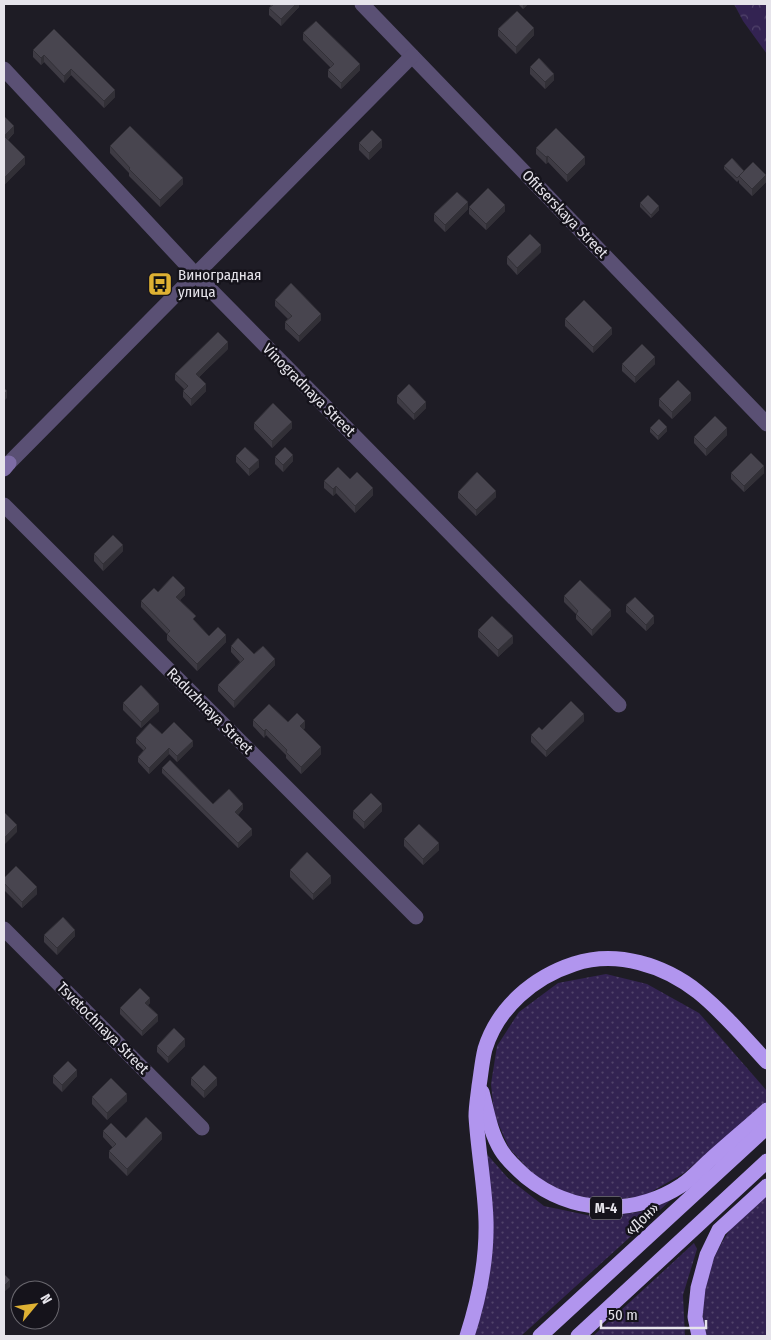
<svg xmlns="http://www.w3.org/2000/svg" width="771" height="1340" font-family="'Fira Sans Condensed',sans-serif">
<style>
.grass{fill:url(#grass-dots)}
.forest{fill:url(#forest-crowns)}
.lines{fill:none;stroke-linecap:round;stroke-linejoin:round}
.street{stroke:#5a5074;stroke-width:15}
.secondary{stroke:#7d6ca5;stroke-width:15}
.highway{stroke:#b195ee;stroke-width:15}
.wall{fill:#3e3b44}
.shaded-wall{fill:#323037}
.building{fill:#48454f;stroke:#323037}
.labels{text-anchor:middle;stroke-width:5;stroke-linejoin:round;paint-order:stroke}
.shield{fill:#15131b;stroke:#a7a5ad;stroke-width:1}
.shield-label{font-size:14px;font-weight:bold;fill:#e6e4eb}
.street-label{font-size:15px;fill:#e6e4eb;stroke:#15131b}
.poi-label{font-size:15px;fill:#e6e4eb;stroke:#15131b;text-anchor:start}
</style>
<defs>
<pattern id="grass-dots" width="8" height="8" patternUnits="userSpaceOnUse" patternTransform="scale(1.25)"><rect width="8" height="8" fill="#332352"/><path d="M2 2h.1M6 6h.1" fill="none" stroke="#51436b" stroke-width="1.8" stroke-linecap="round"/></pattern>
<pattern id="forest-crowns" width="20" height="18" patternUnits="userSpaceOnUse" patternTransform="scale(1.25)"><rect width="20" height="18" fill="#332352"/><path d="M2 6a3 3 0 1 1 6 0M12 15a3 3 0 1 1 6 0" fill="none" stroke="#51436b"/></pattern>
</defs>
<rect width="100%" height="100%" fill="#1e1c25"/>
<!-- grass -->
<g class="grass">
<path d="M606 974 647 984 699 1013 767 1091V1102L684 1173 644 1196 600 1201 564 1192 534 1175 509 1148 494 1114 491 1084 497 1046 519 1012 558 983Z"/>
<path d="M485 1152 508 1178 544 1206 601 1218 650 1210 672 1199 521 1336H474Z"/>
<path d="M767 1188V1336H705C695 1273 723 1230 767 1188Z"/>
<path d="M694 1243 697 1249 683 1295 685 1336H593Z"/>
</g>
<!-- forest -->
<path class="forest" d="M734 4H767V54L743 21Z"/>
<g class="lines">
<!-- street -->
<g class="street">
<path d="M362 4 767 424"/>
<path d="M4 69 196 275 619 705"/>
<path d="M9 463 412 56"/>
<path d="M4 505 416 917"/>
<path d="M4 929 202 1128"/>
</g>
<!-- secondary -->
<path class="secondary" d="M4 469 9 463"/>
<!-- highway -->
<g class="highway">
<path d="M482 1092C487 1111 490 1132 501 1150 507 1160 517 1169 526 1177 572 1214 633 1217 682 1185 692 1178 701 1168 710 1160 729 1143 748 1127 767 1110"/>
<path d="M467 1336C479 1299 487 1261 486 1221 485 1186 478 1151 476 1116 476 1106 478 1096 479 1086 481 1074 482 1061 485 1049 498 1007 534 977 574 964 617 950 664 965 698 992 723 1012 745 1038 767 1062"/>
<path d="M540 1336 767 1127"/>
<path d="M578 1336 767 1161"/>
<path d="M699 1336 695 1317 698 1288 707 1255 719 1230 767 1186"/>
</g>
</g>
<!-- wall -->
<g class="wall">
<path d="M269 4H299V7L281 26 269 15V8L271 6Z"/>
<path d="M518 4H528L523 9Z"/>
<path d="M54 29 115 97 104 108 71 75 64 83 44 62 41 65 33 57V50Z"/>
<path d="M498 29 534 35 516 54 498 36Z"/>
<path d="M303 33 360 70 341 89 328 77V70L331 68 303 40Z"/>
<path d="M530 67 554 80 545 89 530 74Z"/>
<path d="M4 116 14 133 8 140 25 164 5 184 4 182Z"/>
<path d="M359 143 382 147 369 160 359 150Z"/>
<path d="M110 146 183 184 160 207 129 176V173L110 153Z"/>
<path d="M536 148 585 164 567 182 548 162 546 164 536 154Z"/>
<path d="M724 166 744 171 766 182 752 196 739 183V180L737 182 724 169Z"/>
<path d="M640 203 659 210 651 218 640 207Z"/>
<path d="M469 207 505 211 486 230 469 214Z"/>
<path d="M468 209 445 232 434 221V214Z"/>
<path d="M541 252 517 275 507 264V257Z"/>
<path d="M275 300 321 320 299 342 285 329V322L288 319 275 306Z"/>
<path d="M565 319 612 334 593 353 565 326Z"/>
<path d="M228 349 199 377 206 391 191 406 183 397V391L184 389 175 380V374Z"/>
<path d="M622 364H655L635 383 622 371Z"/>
<path d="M397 396 426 408 414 420 397 403Z"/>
<path d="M659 399 691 400 672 419 659 406Z"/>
<path d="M254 423 292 428 272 448 254 429Z"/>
<path d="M650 428 667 431 658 440 650 432Z"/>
<path d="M727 435 706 456 694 443V437Z"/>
<path d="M236 456 259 467 249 476 236 462Z"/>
<path d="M275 457 293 461 283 472 275 464Z"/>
<path d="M731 473H764L744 492 731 479Z"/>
<path d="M350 479 373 495 355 513 336 493 333 496 324 488V481Z"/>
<path d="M458 492 496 497 476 516 458 498Z"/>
<path d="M123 551 103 571 94 561V554Z"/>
<path d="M158 592 185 595 180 600 196 623 209 636 226 642 197 671 167 640V634L141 607V601Z"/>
<path d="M564 596 611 616 592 636 576 619V614L564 602Z"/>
<path d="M626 605 654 623 646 631 626 612Z"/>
<path d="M478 630 513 643 498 657 478 637Z"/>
<path d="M231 646 254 654 275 665 234 708 218 691V685L240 662 231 652Z"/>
<path d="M123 703 159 711 141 728 123 710Z"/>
<path d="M253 720 288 722 305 728 303 729 321 754 301 774 286 758V755L266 735 264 738 253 726Z"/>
<path d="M584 721 546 757 531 742V735Z"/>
<path d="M162 734 193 746 177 762 169 754 149 774 138 762V757L144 751 136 743V738Z"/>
<path d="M162 768 213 804 243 809 238 815 252 835 238 848 162 773Z"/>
<path d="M353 811H382L364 829 353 818Z"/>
<path d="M404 839 439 850 423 865 404 846Z"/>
<path d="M290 870 331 883 313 900 290 877Z"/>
<path d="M4 878 37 894 22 908 4 890Z"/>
<path d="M44 935 75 936 57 955 44 942Z"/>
<path d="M150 1003 148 1005 158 1021 142 1036 120 1014V1008Z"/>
<path d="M157 1046H185L168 1063 157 1052Z"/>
<path d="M53 1076H77L62 1092 53 1083Z"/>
<path d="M191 1078 217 1085 204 1098 191 1085Z"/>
<path d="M92 1097 127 1101 107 1120 92 1104Z"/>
<path d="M103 1131 126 1138 162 1139 127 1176 109 1158V1151L113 1148 103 1137Z"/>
</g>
<!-- shaded-wall -->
<g class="shaded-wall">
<path d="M296 4H299V7L281 26V19Z"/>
<path d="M523 4H528L523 9Z"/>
<path d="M534 28V35L516 54V47Z"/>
<path d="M44 55V62L41 65V58Z"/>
<path d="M360 64V70L341 89V83Z"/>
<path d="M71 69V75L64 83V76Z"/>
<path d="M554 74V80L545 89V82Z"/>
<path d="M115 90V97L104 108V101Z"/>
<path d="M14 126V133L4 143V136Z"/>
<path d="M382 140V147L369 160V153Z"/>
<path d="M548 156V162L546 164V157Z"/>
<path d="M25 157V164L5 184V177Z"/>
<path d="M585 157V164L567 182V175Z"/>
<path d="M766 175V182L752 196V189Z"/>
<path d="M183 178V184L160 207V200Z"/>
<path d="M468 202V209L445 232V225Z"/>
<path d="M505 205V211L486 230V224Z"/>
<path d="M659 206V210L651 218V215Z"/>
<path d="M541 245V252L517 275V268Z"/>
<path d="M321 314V320L299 342V336Z"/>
<path d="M612 328V334L593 353V347Z"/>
<path d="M228 342V349L196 380V374Z"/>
<path d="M655 357V364L635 383V377Z"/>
<path d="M206 384V391L191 406V399Z"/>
<path d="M7 391V398L4 401V394Z"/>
<path d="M691 393V400L672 419V412Z"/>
<path d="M426 402V408L414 420V414Z"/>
<path d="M292 422V428L272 448V441Z"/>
<path d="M667 427V431L658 440V436Z"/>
<path d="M727 428V435L706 456V449Z"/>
<path d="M293 455V461L283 472V465Z"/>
<path d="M259 460V467L249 476V469Z"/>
<path d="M764 466V473L744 492V486Z"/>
<path d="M336 486V493L333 496V489Z"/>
<path d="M373 488V495L355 513V506Z"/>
<path d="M496 491V497L476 516V510Z"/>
<path d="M123 545V551L103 571V564Z"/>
<path d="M185 588V595L176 603V597Z"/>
<path d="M611 610V616L592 636V630Z"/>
<path d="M654 616V623L646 631V625Z"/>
<path d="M226 635V642L197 671V664Z"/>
<path d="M513 636V643L498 657V650Z"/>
<path d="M275 659V665L234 708V701Z"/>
<path d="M159 704V711L141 728V722Z"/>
<path d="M584 714V721L546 757V751Z"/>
<path d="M305 721V728L300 733V726Z"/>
<path d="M266 729V735L264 738V731Z"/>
<path d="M193 741V746L177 762V756Z"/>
<path d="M321 747V754L301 774V767Z"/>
<path d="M169 748V754L149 774V768Z"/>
<path d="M243 804V809L235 818V812Z"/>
<path d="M382 804V811L364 829V822Z"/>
<path d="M17 825V832L4 845V838Z"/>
<path d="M252 829V835L238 848V843Z"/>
<path d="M439 843V850L423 865V859Z"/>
<path d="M331 876V883L313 900V894Z"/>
<path d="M37 887V894L22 908V902Z"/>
<path d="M75 930V936L57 955V948Z"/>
<path d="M150 998V1003L145 1008V1003Z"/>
<path d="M158 1015V1021L142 1036V1031Z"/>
<path d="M185 1039V1046L168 1063V1057Z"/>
<path d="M77 1070V1076L62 1092V1085Z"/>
<path d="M217 1078V1085L204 1098V1091Z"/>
<path d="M127 1094V1101L107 1120V1113Z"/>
<path d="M162 1133V1139L127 1176V1169Z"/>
<path d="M10 1280V1287L4 1292V1286Z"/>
</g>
<!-- building -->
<g class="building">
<path d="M274 4H296L281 19 269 8Z"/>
<path d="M517 11 534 28 516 47 498 29Z"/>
<path d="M316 21 360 64 341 83 328 70 334 64 303 33Z"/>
<path d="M54 29 115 90 104 101 71 69 64 76 44 55 41 58 33 50Z"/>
<path d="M539 58 554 74 545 82 530 67Z"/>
<path d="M4 116 14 126 4 136 25 157 5 177 4 175Z"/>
<path d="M130 126 183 178 160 200 129 169 130 168 110 146Z"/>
<path d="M556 128 585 157 567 175 548 156 546 157 536 148Z"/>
<path d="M372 130 382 140 369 153 359 143Z"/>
<path d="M732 158 744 171 737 178 724 166Z"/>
<path d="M753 162 766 175 752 189 739 176Z"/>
<path d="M488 188 505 205 486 224 469 207Z"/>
<path d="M457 192 468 202 445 225 434 214Z"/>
<path d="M648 195 659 206 651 215 640 203Z"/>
<path d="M530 234 541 245 517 268 507 257Z"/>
<path d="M291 283 321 314 299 336 285 322 292 316 275 300Z"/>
<path d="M584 300 612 328 593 347 565 319Z"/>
<path d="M218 332 228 342 196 374 206 384 191 399 183 391 188 386 175 374Z"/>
<path d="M642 344 655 357 635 377 622 364Z"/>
<path d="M678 380 691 393 672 412 659 399Z"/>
<path d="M409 384 426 402 414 414 397 396Z"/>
<path d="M4 388 7 391 4 394Z"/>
<path d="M273 403 292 422 272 441 254 423Z"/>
<path d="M715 416 727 428 706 449 694 437Z"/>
<path d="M659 419 667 427 658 436 650 428Z"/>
<path d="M245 447 259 460 249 469 236 456Z"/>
<path d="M285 447 293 455 283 465 275 457Z"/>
<path d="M751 453 764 466 744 486 731 473Z"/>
<path d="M338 467 350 479 357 472 373 488 355 506 336 486 333 489 324 481Z"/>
<path d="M477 472 496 491 476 510 458 492Z"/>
<path d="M113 535 123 545 103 564 94 554Z"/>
<path d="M173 576 185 588 176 597 196 616 193 619 209 636 218 627 226 635 197 664 167 634 170 631 141 601 154 588 158 592Z"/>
<path d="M580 580 611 610 592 630 576 614 578 611 564 596Z"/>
<path d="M635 597 654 616 646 625 626 605Z"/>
<path d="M492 616 513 636 498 650 478 630Z"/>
<path d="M238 638 254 654 263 646 275 659 234 701 218 685 244 659 231 646Z"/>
<path d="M141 685 159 704 141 722 123 703Z"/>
<path d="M571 701 584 714 546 751 531 735 539 727 542 730Z"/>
<path d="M269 704 288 722 297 713 305 721 300 726 321 747 301 767 286 752 287 750 266 729 264 731 253 720Z"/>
<path d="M174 722 193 741 177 756 169 748 149 768 138 757 146 748 136 738 150 723 162 734Z"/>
<path d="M170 760 213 804 229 789 243 804 235 812 252 829 238 843 162 768Z"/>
<path d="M371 793 382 804 364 822 353 811Z"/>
<path d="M4 812 17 825 4 838Z"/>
<path d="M419 824 439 843 423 859 404 839Z"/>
<path d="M307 852 331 876 313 894 290 870Z"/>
<path d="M16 866 37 887 22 902 4 883V878Z"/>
<path d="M63 917 75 930 57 948 44 935Z"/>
<path d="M140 988 150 998 145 1003 158 1015 142 1031 120 1008Z"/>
<path d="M174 1028 185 1039 168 1057 157 1046Z"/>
<path d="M68 1061 77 1070 62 1085 53 1076Z"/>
<path d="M204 1065 217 1078 204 1091 191 1078Z"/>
<path d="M111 1078 127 1094 107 1113 92 1097Z"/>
<path d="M146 1117 162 1133 127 1169 109 1151 116 1144 103 1131 111 1123 126 1138Z"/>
<path d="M4 1274 10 1280 4 1286Z"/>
</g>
<!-- icons -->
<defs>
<symbol id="bus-square" viewBox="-11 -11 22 22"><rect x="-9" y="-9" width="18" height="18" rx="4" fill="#deb133" stroke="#15131b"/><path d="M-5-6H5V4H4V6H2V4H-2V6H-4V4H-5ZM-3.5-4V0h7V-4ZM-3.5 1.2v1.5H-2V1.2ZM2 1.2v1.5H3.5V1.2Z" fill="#111"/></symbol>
</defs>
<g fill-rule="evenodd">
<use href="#bus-square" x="146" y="270" width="28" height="28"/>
</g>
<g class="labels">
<!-- shield labels -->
<rect class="shield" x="590" y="1196.5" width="32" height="23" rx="4"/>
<g class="shield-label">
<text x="606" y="1213">М-4</text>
</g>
<!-- street labels -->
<g class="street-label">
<text transform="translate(565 214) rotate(46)" y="5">Ofitserskaya Street</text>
<text transform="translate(309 390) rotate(45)" y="5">Vinogradnaya Street</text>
<text transform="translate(210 711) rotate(45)" y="5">Raduzhnaya Street</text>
<text transform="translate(103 1028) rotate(45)" y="5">Tsvetochnaya Street</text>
<text transform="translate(642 1219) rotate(-43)" y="5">«Дон»</text>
</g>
<!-- poi labels -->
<g class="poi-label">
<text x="178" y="280">Виноградная<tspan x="178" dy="17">улица</tspan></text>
</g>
</g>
<!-- border -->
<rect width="771" height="1340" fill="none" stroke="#e6e4eb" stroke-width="10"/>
<!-- north arrow -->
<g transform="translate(35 1305) rotate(61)"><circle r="24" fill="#15131b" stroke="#69676e"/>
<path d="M0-4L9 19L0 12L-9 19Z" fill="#deb133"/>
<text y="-8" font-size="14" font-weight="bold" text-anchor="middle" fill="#e6e4eb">N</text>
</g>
<!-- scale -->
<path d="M601 1320v8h105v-8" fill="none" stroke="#e6e4eb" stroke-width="2.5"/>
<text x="608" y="1320" font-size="15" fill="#e6e4eb" stroke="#15131b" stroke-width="4" paint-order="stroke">50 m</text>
</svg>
